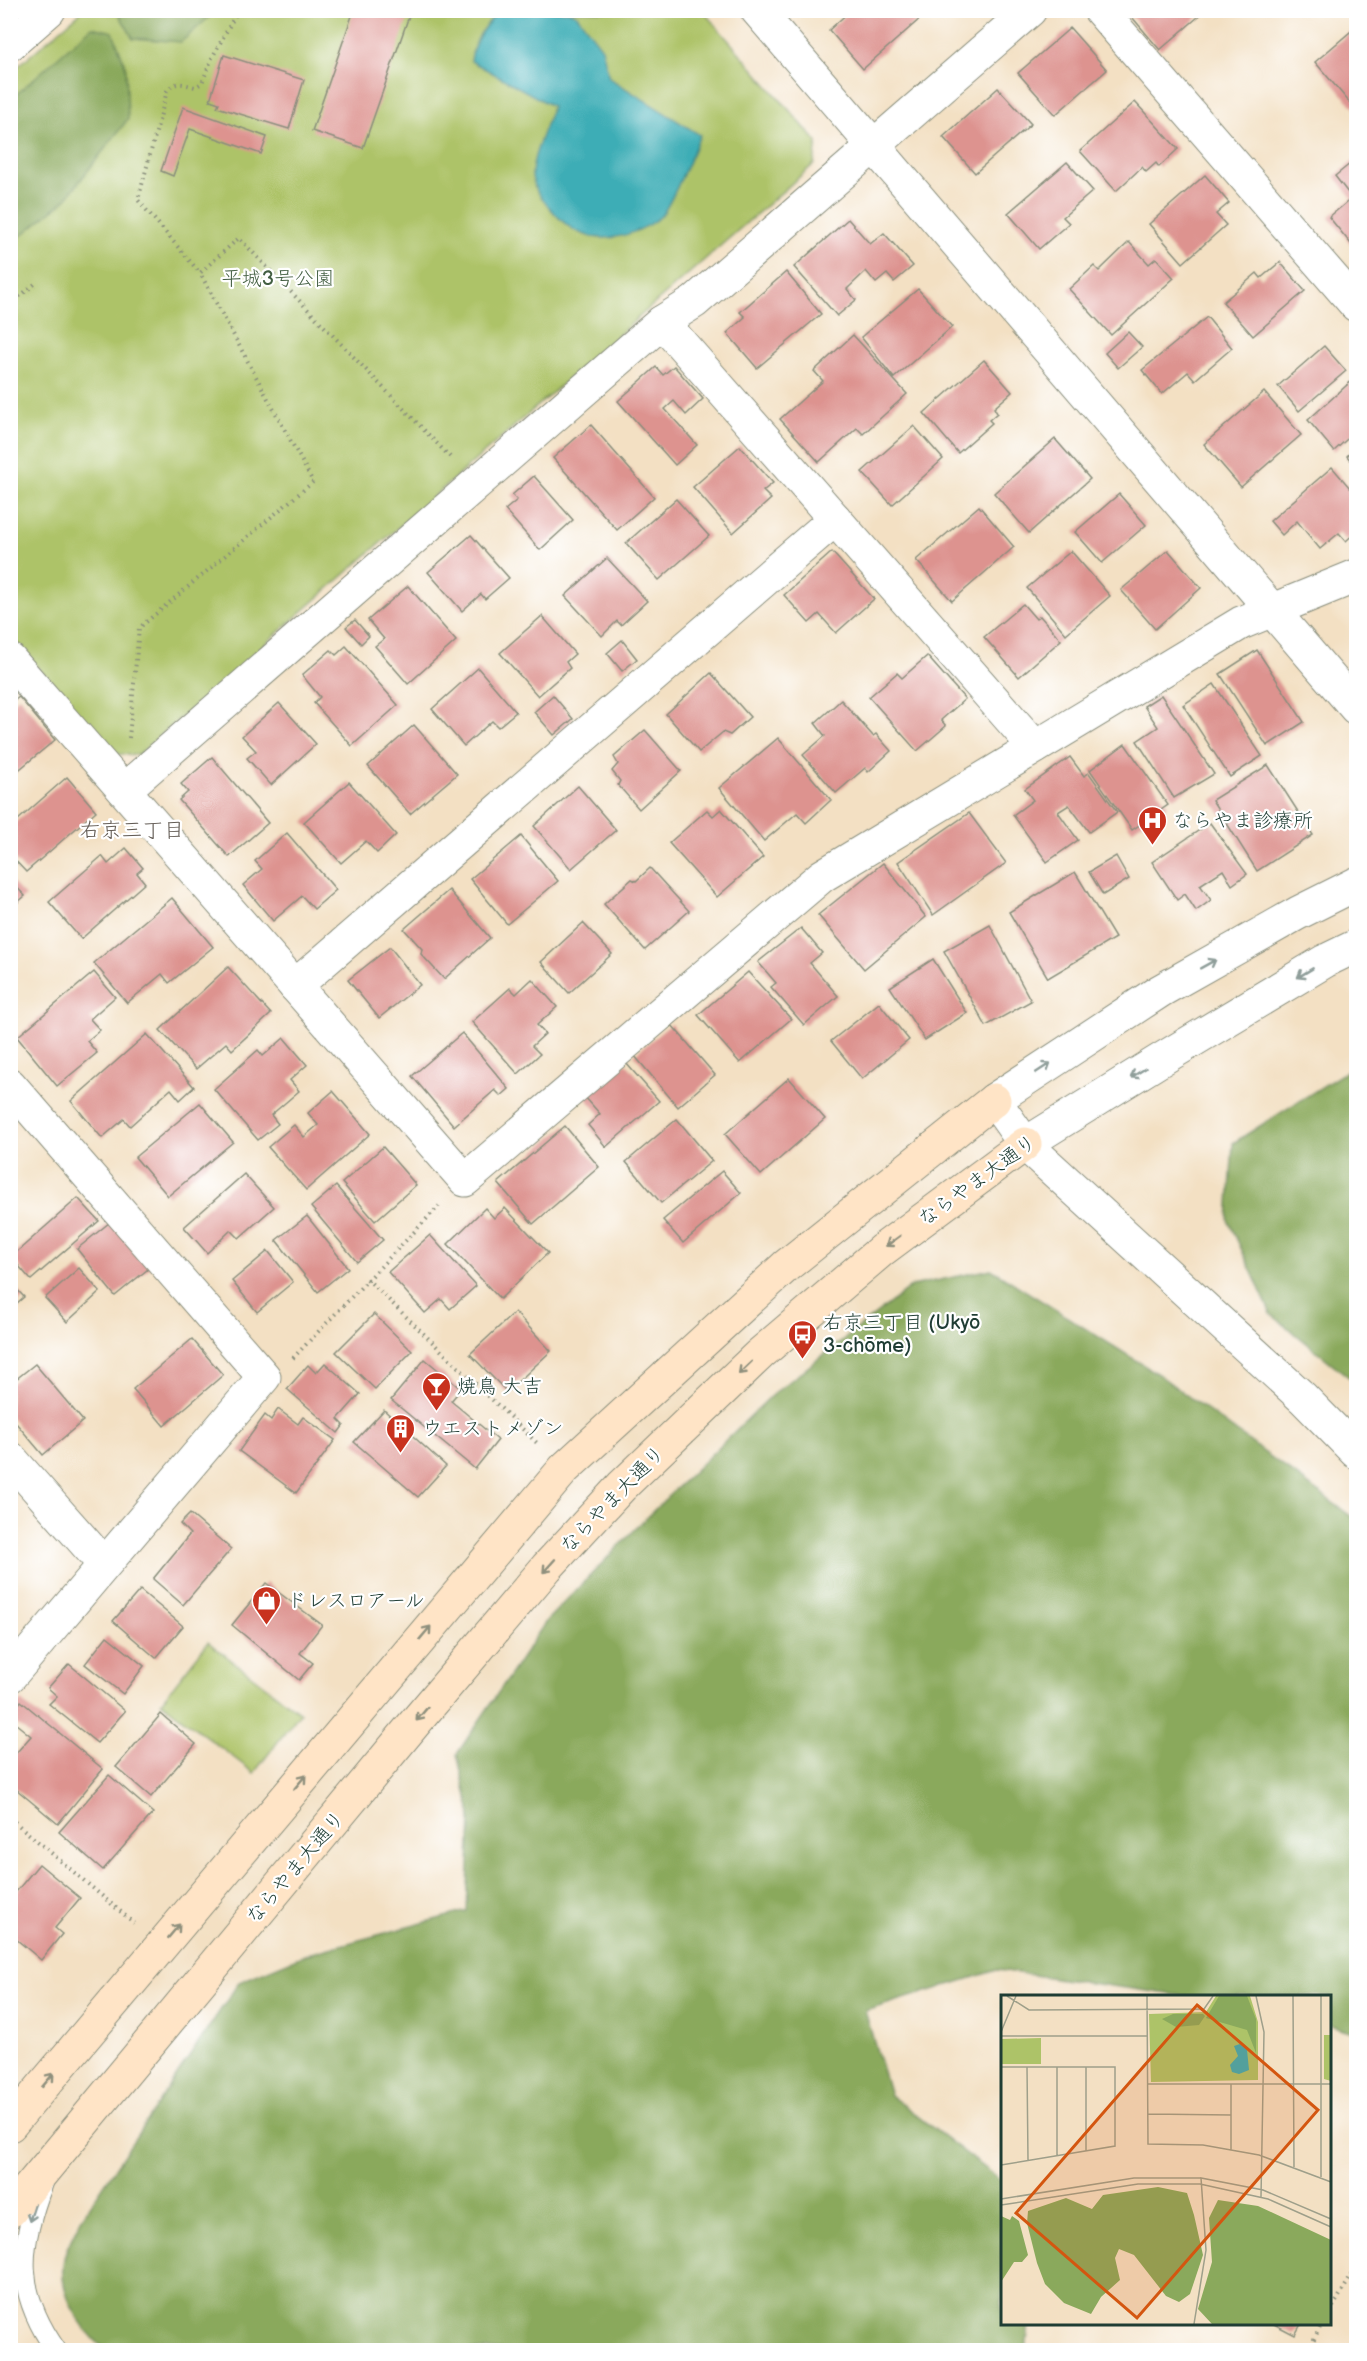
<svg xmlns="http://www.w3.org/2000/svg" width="1367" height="2361" font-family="'Balsamiq Sans','Klee One',sans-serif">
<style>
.green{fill:#adc368;stroke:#66804e;stroke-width:1.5}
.forest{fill:#8aa95c;stroke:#547348;stroke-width:1.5}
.water{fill:#3cadb6;stroke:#2e7575;stroke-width:1.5}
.building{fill:#dd938f}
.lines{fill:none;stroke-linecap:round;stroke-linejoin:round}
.service-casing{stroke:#898e7c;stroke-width:22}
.minor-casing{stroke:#898e7c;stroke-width:35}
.tertiary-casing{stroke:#898e7c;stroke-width:35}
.secondary-casing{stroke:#898e7c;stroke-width:35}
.path{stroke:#898e7c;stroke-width:4;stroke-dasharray:1.5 4.5;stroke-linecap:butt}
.service{stroke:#fff;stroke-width:20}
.minor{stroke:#fff;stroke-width:33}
.tertiary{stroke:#fff;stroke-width:33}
.secondary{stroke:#ffe4c6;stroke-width:33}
.oneway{stroke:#8f9e9a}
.oneway2{stroke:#8f907d}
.labels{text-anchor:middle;stroke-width:4.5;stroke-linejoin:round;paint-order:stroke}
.park-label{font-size:20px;fill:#425e41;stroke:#fff}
.poi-label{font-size:20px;fill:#1f3d34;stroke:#fff;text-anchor:start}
.street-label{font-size:20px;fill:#1f3d34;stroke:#fff}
.neighbourhood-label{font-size:21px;fill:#625b54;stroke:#fff}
.inset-road{fill:none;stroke:#9e9f8a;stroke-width:1.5}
.view{fill:#d45610;fill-opacity:0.15;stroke:#d45610;stroke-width:3}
.inset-edge{fill:none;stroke:#1f3d34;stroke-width:3}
</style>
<rect width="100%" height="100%" fill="#fff"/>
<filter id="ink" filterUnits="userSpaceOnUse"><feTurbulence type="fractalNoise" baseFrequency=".0167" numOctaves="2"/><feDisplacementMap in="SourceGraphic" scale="12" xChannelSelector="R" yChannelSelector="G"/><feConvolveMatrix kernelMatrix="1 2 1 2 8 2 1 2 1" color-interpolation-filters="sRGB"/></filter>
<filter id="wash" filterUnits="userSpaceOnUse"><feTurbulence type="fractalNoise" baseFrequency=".008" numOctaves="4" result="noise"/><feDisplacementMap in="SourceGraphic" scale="24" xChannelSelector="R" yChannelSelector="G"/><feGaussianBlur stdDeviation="1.35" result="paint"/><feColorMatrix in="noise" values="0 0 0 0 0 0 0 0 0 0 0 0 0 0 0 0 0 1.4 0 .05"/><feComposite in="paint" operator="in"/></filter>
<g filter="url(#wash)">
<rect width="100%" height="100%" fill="#f3e0c3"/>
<!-- green -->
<g class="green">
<path d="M82 11H703L817 142 814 164 138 755 113 754 11 637 10 73Z"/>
<path d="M208 1642 300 1713 254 1773 161 1702Z"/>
</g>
<!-- forest -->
<g class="forest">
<path d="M117 11H216L181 42 133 38Z"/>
<path d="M92 27 113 32 126 68 128 119 65 200 11 244V99Z"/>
<path d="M1356 1065V1383L1271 1314 1228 1220 1233 1143Z"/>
<path d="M991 1269 1158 1374 1356 1520V2033L1330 2025V1996H1183L997 1970 865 2011 890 2095 1002 2181V2324H1029L1026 2350H105C80 2327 55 2291 65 2254 69 2242 76 2230 81 2219L239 1982 304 1955 467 1911 471 1814 457 1754 547 1620 650 1514 772 1395 912 1286Z"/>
</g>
<!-- water -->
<path class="water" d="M503 10 568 11 577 15 602 48 609 78 700 135C694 150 669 209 660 217 637 235 605 245 578 232 567 227 558 217 550 208 541 199 531 185 532 172 534 148 547 128 552 106L471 61C473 42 486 20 503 10Z"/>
<g id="blocks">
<!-- building -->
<g class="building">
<path d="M354 10H411L363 148 312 131Z"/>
<path d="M851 10H930L863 69 829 30Z"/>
<path d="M1126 10H1206L1160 50Z"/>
<path d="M1356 27V110L1315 62Z"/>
<path d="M1070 28 1107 70 1055 115 1018 73Z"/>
<path d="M224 55 304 80 289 129 217 107 219 103 210 100Z"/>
<path d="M998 88 1031 124 975 173 943 137Z"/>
<path d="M1135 102 1178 149 1159 167 1156 163 1146 172 1142 167 1116 191 1080 151Z"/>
<path d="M183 107 267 137 261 154 190 129 173 176 161 171Z"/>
<path d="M1356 159V248L1355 249 1329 217 1352 198 1335 176Z"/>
<path d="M1067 162 1093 191 1063 217 1069 223 1039 249 1008 213Z"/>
<path d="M1205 175 1229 203 1216 214 1226 225 1183 263 1149 224Z"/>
<path d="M848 219 870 244 884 233 913 266 894 282 887 274 876 283 866 271 847 289 856 300 837 316 794 267Z"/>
<path d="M1129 242 1149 264 1156 258 1174 278 1111 335 1069 289 1094 266 1099 271Z"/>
<path d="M1280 262 1305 291 1253 336 1223 302 1257 273 1261 278Z"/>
<path d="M786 272 821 314 757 368 727 333 745 317 740 312Z"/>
<path d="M918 289 952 327 894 378 861 337Z"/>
<path d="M1207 317 1232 348 1195 380 1188 372 1162 394 1142 370Z"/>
<path d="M1128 332 1142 347 1118 368 1105 353Z"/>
<path d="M853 335 907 394 863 434 857 428 819 462 780 419 823 381 814 371Z"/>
<path d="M1324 346 1346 371 1299 411 1278 386Z"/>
<path d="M984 360 1012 392 994 408 997 413 989 420 992 423 958 453 924 413Z"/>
<path d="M674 366 703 399 686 415 674 401 665 409 697 445 675 465 618 401 656 367 663 375Z"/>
<path d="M1356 377V431L1334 451 1308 420Z"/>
<path d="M1264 392 1301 435 1241 487 1204 444Z"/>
<path d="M591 425 654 497 617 530 553 458Z"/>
<path d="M914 426 943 459 892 505 862 472Z"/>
<path d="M1055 439 1090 479 1029 533 994 493Z"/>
<path d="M740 446 773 483 763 491 771 499 733 533 693 487Z"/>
<path d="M1356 447V467L1347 456Z"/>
<path d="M1332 467 1356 495V532L1346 541 1339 533 1320 549 1297 521 1282 535 1270 521Z"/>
<path d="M534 476 573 520 540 550 505 510 517 500 512 495Z"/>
<path d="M1119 494 1146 525 1102 563 1075 532Z"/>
<path d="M676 499 709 536 659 580 626 543Z"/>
<path d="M979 506 1014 547 952 601 916 560Z"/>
<path d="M471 535 509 578 485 599 481 594 462 611 428 572Z"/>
<path d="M1168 550 1201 588 1155 629 1121 590Z"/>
<path d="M1071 551 1110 596 1066 634 1027 588Z"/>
<path d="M832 552 874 599 836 633 819 614 809 623 784 595Z"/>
<path d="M607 558 647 601 621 625 617 621 602 636 565 596Z"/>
<path d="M408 586 456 641 408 684 375 646 384 639 368 620Z"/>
<path d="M1023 604 1036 619 1040 616 1061 640 1019 677 984 637Z"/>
<path d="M542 616 575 654 566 662 570 668 538 696 500 653Z"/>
<path d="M355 620 369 636 361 644 346 627Z"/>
<path d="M622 640 637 659 622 671 607 653Z"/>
<path d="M346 646 398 705 352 746 314 703 320 697 302 675 331 650 336 655Z"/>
<path d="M1257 650 1304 722 1267 746 1220 674Z"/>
<path d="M927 656 965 699 941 720 946 726 917 751 869 697 897 673 902 678Z"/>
<path d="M478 668 516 712 498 727 492 721 464 746 432 709Z"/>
<path d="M711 673 750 717 730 735 723 732 699 752 666 714Z"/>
<path d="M1214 684 1262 756 1230 777 1183 705Z"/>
<path d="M553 695 573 719 554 735 534 712Z"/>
<path d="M1161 695 1214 774 1174 798 1137 741 1158 727 1144 706Z"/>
<path d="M19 697 55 740 15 773 10 767V704Z"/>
<path d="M841 700 873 736 876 734 891 751 868 772 865 768 836 793 803 755 825 736 815 723Z"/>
<path d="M279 703 316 744 271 785 247 758 256 751 242 736Z"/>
<path d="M414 725 457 774 410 814 368 766Z"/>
<path d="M645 730 681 771 639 809 618 785 620 781 612 771 618 764 614 757Z"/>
<path d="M778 738 831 800 806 823 797 813 764 841 719 788Z"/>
<path d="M1125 744 1168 805 1132 830 1090 770Z"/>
<path d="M212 757 268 823 229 857 179 800 188 792 181 784Z"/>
<path d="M1070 757 1084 776 1089 773 1117 812 1089 832 1069 805 1058 812 1078 840 1047 862 1013 815 1033 800 1025 789Z"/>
<path d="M1268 765 1313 835 1257 871 1212 800Z"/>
<path d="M67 777 96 811 26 872 10 855V827Z"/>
<path d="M349 782 396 835 377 853 366 841 341 863 304 822Z"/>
<path d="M578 786 616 830 571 869 534 826Z"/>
<path d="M721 809 763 857 717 897 669 843 707 810 713 816Z"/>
<path d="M969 813 1006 863 933 915 898 862Z"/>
<path d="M1210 823 1247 874 1232 885 1223 870 1200 885 1211 900 1196 911 1185 894 1177 900 1152 862Z"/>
<path d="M287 833 336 890 314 909 302 896 273 921 243 885 262 869 255 861Z"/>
<path d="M521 836 558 881 507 924 470 879Z"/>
<path d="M126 848 143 868 137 873 145 883 81 939 49 902 102 856 108 864Z"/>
<path d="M1116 856 1129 879 1103 895 1089 872Z"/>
<path d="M883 863 926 917 864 969 818 915Z"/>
<path d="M650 868 689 911 645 950 604 904 632 879 636 881Z"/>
<path d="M1075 872 1115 938 1048 978 1009 912Z"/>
<path d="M10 880 25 896 10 909Z"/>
<path d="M449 890 490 938 444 979 421 954 422 949 404 929Z"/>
<path d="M172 898 213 947 169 983 162 974 127 1003 94 963Z"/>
<path d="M583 923 612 954 569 993 541 962Z"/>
<path d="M990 925 1031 1001 986 1026 944 951Z"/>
<path d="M801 928 822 953 810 963 838 996 804 1025 771 987 776 983 758 962Z"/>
<path d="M390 947 420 985 379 1018 348 980Z"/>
<path d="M933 959 967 1013 925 1040 890 987Z"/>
<path d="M228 967 271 1014 232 1050 226 1043 196 1069 160 1030Z"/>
<path d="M94 972 115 997 90 1019 100 1030 87 1041 97 1053 57 1086 17 1037Z"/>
<path d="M748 972 791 1019 740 1063 698 1015Z"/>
<path d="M532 979 557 1007 537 1025 545 1034 532 1046 540 1054 518 1074 472 1022 510 988 516 994Z"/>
<path d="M879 1003 909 1040 862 1079 831 1041Z"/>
<path d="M671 1024 715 1075 678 1107 634 1055Z"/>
<path d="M462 1033 509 1089 501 1096 495 1090 454 1126 412 1076Z"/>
<path d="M147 1034 194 1087 180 1100 171 1089 130 1126 124 1119 102 1138 71 1101Z"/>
<path d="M284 1038 307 1065 290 1080 299 1091 271 1115 278 1124 258 1140 214 1089 258 1050 263 1056Z"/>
<path d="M626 1063 659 1101 606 1147 588 1125 600 1114 585 1097Z"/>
<path d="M789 1078 825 1119 761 1175 725 1134Z"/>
<path d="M333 1091 370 1134 306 1190 268 1147 294 1125 304 1137 318 1125 308 1113Z"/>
<path d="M200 1103 233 1142 168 1196 135 1157Z"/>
<path d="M677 1119 712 1161 661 1203 626 1162Z"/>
<path d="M565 1126 599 1167 533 1224 498 1183Z"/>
<path d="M383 1147 416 1185 375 1221 342 1183Z"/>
<path d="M722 1171 741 1193 683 1243 663 1220Z"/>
<path d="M244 1174 274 1207 239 1238 231 1230 207 1253 184 1227Z"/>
<path d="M336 1186 383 1240 357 1262 311 1207Z"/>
<path d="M78 1198 99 1221 31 1280 11 1257Z"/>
<path d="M485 1208 494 1218 505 1208 548 1253 500 1299 448 1244Z"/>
<path d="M307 1216 348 1268 318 1292 276 1240Z"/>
<path d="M115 1218 153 1265 115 1296 77 1249Z"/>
<path d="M430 1235 476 1286 450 1309 441 1299 425 1313 388 1272Z"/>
<path d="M268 1251 293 1282 257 1312 232 1281Z"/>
<path d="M79 1268 100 1292 67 1322 45 1298Z"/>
<path d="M10 1282 24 1297 10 1309Z"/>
<path d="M515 1312 551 1351 507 1392 470 1354Z"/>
<path d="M374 1314 412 1351 375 1389 336 1352Z"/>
<path d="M192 1339 223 1375 164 1426 133 1389Z"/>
<path d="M425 1359 461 1389 451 1401 498 1440 475 1469 391 1400Z"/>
<path d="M325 1363 360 1394 338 1419 344 1425 338 1433 287 1389 308 1365 316 1373Z"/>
<path d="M35 1364 83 1421 43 1455 10 1416V1384Z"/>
<path d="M278 1409 298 1424 303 1417 335 1440 296 1493 239 1451 265 1415 271 1420Z"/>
<path d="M384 1410 446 1466 418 1497 354 1442Z"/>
<path d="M190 1514 231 1549 183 1605 153 1579 190 1534 180 1524Z"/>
<path d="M266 1583 322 1625 300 1653 313 1663 299 1680 232 1625Z"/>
<path d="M140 1590 183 1626 156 1658 113 1621Z"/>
<path d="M107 1636 144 1666 123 1694 85 1664Z"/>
<path d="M69 1664 125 1711 97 1743 49 1704 57 1696 48 1688Z"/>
<path d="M21 1701 103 1769 58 1824 10 1784V1760L31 1736 10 1719V1714Z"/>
<path d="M161 1714 196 1744 151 1797 116 1767Z"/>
<path d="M109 1775 153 1813 103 1870 59 1832Z"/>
<path d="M39 1864 80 1898 55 1928 62 1934 41 1960 10 1934V1899Z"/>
<path d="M1274 2324H1301L1295 2335Z"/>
</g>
</g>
</g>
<g filter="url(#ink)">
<use href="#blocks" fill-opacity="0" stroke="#898e7c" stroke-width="1.5"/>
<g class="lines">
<defs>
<path id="service" d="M43 2183C18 2248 15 2292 56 2350"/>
<g id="minor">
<path d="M1100 10 1356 305"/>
<path d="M10 44 49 10"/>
<path d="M662 322 1035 747"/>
<path d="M10 660 465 1180 822 876 1241 623 1356 576"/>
<path d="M124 790 662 322 694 302 1030 10"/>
<path d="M295 986 835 519"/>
<path d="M10 1085 264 1377 10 1676"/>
<path d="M10 1458 104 1564"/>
</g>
<g id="tertiary">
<path d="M757 10 1356 708"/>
<path d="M1356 884 1298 913 1160 991 994 1100 1025 1144 1303 1398 1356 1452"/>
<path d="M1025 1144 1162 1059 1325 961 1356 946"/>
</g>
<g id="secondary">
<path d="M10 2125 564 1469 786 1266 994 1100"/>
<path d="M10 2211 413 1725 547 1567 622 1486 760 1354 882 1250 1025 1144"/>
</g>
</defs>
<!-- service casing -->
<use href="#service" class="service-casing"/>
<!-- minor casing -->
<use href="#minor" class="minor-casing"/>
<!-- tertiary casing -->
<use href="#tertiary" class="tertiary-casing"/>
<!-- secondary casing -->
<use href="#secondary" class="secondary-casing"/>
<!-- path -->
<g class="path">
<path d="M238 10 212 58 202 83 195 87C183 84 175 80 167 91L138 200 200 273 239 238 451 458"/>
<path d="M10 304 36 283"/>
<path d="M129 738 139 628 313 482 200 273"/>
<path d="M367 1279 538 1444"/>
<path d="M293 1358 439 1206"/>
<path d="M10 1818 134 1923"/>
<path d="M1330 2312 1356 2268"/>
<path d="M1308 2350 1322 2324"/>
</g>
<!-- service -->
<use href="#service" class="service"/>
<!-- minor -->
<use href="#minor" class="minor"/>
<!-- tertiary -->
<use href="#tertiary" class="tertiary"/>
<!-- secondary -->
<use href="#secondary" class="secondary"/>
</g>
<!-- one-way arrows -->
<defs><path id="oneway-shaft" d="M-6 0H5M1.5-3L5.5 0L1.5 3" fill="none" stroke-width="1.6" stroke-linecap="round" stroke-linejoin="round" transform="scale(1.5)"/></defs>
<g class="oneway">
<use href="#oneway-shaft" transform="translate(1208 964) rotate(-29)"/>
<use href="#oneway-shaft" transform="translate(1305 973) rotate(149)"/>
<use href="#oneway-shaft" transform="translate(1043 1068) rotate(-33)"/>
<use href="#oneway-shaft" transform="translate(1138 1073) rotate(148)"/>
<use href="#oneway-shaft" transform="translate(32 2213) rotate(108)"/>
</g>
<g class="oneway2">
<use href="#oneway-shaft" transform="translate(893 1241) rotate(144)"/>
<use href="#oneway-shaft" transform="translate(745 1368) rotate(136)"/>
<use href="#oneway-shaft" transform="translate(549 1566) rotate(132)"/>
<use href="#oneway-shaft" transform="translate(425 1633) rotate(-50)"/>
<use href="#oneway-shaft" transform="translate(422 1714) rotate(130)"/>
<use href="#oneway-shaft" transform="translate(300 1782) rotate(-50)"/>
<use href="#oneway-shaft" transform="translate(174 1931) rotate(-50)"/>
<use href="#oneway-shaft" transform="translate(48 2080) rotate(-50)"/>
</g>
</g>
<!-- icons -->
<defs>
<symbol id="hospital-pin" viewBox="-11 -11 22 30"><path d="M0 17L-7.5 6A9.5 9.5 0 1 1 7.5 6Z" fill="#c8321e" stroke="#fff"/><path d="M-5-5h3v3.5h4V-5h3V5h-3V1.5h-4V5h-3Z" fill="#fff"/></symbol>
<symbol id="bus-pin" viewBox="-11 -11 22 30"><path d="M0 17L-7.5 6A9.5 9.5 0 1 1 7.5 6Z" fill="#c8321e" stroke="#fff"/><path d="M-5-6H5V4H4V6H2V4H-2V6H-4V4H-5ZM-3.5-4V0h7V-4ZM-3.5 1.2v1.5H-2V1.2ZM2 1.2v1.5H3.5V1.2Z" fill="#fff"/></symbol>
<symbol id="bar-pin" viewBox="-11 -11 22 30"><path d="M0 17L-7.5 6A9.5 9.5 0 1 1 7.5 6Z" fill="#c8321e" stroke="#fff"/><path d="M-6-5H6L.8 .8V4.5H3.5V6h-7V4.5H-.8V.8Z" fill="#fff"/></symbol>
<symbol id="building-pin" viewBox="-11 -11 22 30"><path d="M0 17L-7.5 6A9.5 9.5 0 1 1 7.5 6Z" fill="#c8321e" stroke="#fff"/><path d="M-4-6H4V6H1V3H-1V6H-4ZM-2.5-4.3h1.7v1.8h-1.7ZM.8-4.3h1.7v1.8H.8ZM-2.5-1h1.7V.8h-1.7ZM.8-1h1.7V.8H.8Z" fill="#fff"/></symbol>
<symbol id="shop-pin" viewBox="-11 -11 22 30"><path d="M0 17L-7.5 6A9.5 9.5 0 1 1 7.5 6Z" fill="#c8321e" stroke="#fff"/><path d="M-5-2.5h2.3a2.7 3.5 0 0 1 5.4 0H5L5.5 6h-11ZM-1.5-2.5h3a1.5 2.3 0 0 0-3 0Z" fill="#fff"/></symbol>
</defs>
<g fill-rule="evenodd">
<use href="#hospital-pin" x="1136" y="804" width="33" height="45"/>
<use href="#bus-pin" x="786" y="1318" width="33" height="45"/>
<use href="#bar-pin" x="420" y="1370" width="33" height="45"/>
<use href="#building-pin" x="384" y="1412" width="33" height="45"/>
<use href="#shop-pin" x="250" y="1584" width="33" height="45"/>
</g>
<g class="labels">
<!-- park labels -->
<g class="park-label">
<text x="278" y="285">平城3号公園</text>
</g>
<!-- poi labels -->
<g class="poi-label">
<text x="1173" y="827">ならやま診療所</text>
<text x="823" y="1329">右京三丁目 (Ukyō<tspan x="823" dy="23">3-chōme)</tspan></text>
<text x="457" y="1393">焼鳥 大吉</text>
<text x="422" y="1435">ウエストメゾン</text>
<text x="287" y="1607">ドレスロアール</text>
</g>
<!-- street labels -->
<g class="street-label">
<text transform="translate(977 1180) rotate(-36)" y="7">ならやま大通り</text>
<text transform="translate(612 1499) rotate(-46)" y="7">ならやま大通り</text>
<text transform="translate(295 1867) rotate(-50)" y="7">ならやま大通り</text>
</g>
<!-- neighbourhood labels -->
<g class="neighbourhood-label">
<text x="132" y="837">右京三丁目</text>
</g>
</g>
<!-- overview -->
<g transform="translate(1001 1995)">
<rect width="330" height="330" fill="#f3e0c3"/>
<path d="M215 1H249L257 27V85L150 87 148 19 205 17ZM323 40H330V86L323 84ZM40 43V69H0L1 44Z" fill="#adc368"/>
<path d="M218 1H246L255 24V58L246 35 205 23ZM172 19H202L204 21 198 30 175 32 161 24ZM157 192 186 198 193 220 202 260 189 299 178 307 165 301 133 260 118 254 114 263 119 285 100 302 90 319 63 308 44 289 36 268 26 228 27 216 65 203 91 214 102 200ZM217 205 257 211 330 245V329H211L197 314 211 267 208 223ZM0 221 9 225 11 221 18 226 27 260 21 267H13L0 287Z" fill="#8aa95c"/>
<path d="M239 49 246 55 248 75 238 79 231 77 229 70 237 61 233 51Z" fill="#3cadb6"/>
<path class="inset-road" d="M6 1 28 15 203 14 212 1M146 1 147 149 202 150 258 160 330 187M255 1 263 37 260 202M292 1 293 172M320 1V182M0 37 15 1M0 41H147M0 72H114V151L0 170M26 72 27 165M56 72V160M85 72V156M147 89H330M230 89V155M147 119 230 120M199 189 267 204 330 232M0 204 133 183H200M0 210 137 189H199M193 329 205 255 200 183 262 195 330 224"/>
<path class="view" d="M196 10 317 115 136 323 15 218Z"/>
<rect width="330" height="330" class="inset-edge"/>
</g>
<!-- margin -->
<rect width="1367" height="2361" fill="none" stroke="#fff" stroke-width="36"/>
</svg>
